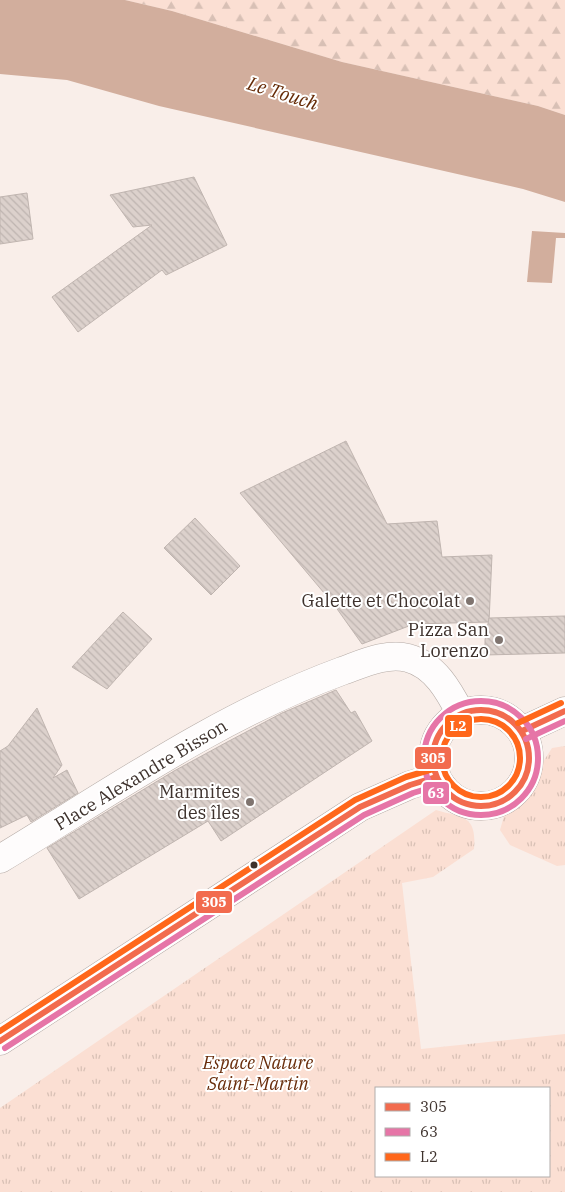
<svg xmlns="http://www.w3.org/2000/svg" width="565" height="1192" font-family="'IBM Plex Serif',serif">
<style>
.forest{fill:url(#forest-firs)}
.park{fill:url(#park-tufts);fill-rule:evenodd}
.water{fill:#d2ae9d}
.building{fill:url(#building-back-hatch);stroke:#c0b5b0}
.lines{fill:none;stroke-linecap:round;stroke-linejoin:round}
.minor-casing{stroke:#b5aba6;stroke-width:29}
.tertiary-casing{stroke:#b5aba6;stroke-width:29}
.minor{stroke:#fefcfc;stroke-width:28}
.tertiary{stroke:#fefcfc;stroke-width:28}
.bus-1-casing{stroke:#fff;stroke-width:10}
.bus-2-casing{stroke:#fff;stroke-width:10}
.bus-3-casing{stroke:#fff;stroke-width:10}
.bus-1{stroke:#f26b4e;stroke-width:6}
.bus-2{stroke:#e675a7;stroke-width:6}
.bus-3{stroke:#ff671b;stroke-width:6}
.poi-dot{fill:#7f746f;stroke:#fff;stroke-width:2}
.bus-dot{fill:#3e322d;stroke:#fff;stroke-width:2}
.labels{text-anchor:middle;stroke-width:4;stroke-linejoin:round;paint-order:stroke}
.poi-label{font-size:18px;fill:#3e322d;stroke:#fff;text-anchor:end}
.street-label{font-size:18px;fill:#3e322d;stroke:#fff}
.park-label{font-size:18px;font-style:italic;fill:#692d0b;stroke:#fff}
.water-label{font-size:19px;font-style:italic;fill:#652a06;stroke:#fff}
.line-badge{stroke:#fff;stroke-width:2}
.badge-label{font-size:14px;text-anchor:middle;font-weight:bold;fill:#fff}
</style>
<defs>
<pattern id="forest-firs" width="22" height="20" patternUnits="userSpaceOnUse" patternTransform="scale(1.25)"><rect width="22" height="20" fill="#fbdfd3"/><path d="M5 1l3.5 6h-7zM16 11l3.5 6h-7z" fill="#d8c0b5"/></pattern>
<pattern id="park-tufts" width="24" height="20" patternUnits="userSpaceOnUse" patternTransform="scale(1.25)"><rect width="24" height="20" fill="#fbdfd3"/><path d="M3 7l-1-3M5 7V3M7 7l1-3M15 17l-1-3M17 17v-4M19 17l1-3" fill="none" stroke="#d8c0b5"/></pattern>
<pattern id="building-back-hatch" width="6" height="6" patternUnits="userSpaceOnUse" patternTransform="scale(1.25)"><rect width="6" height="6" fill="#dcd1cc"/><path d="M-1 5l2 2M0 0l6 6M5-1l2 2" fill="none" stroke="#beb4b0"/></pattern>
</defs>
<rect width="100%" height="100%" fill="#f9eee9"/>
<!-- forest -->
<path class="forest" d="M125 0H565V115L538 106 342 62 172 11Z"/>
<!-- park -->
<g class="park">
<path d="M565 746V865L557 866 510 845 500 830 504 816 531 792 541 765 552 748Z"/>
<path d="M436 810C463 818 477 815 474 849L433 877 402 883 421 1049 565 1034V1192H0V1108ZM549 1088V1176H376V1088Z"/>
</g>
<!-- water -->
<g class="water">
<path d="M0 0H125L172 11 342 62 538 106 565 115V202L523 189 159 106 67 80 0 74Z"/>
<path d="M532 231 565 233V238H556L552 283 527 282Z"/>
</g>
<!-- building -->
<g class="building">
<path d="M194 177 227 245 166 275 162 270 78 332 52 297 152 225 133 227 110 195Z"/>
<path d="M27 193 33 239 0 244V197Z"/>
<path d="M346 441 387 524 437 521 442 557 492 555 489 622 414 624 362 644 335 606 240 493Z"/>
<path d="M195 518 240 566 211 595 164 548Z"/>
<path d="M123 612 152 639 107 689 72 667Z"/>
<path d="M565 616V653L485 655V640L489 618Z"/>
<path d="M336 690 351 713 355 711 372 741 221 841 208 821 79 899 47 848 174 771 229 741 282 713Z"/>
<path d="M37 708 62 765 53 778 67 770 78 793 31 822 27 815 0 828V751L8 746Z"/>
</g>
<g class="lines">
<defs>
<path id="minor" d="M0 859C111 792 219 716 342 671 362 664 387 652 408 658 435 665 449 691 461 714"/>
<g id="tertiary">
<circle cx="481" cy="758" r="48"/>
<path d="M522 731 565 711"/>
<path d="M0 1041 360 807 410 785 436 777"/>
</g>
</defs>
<!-- minor casing -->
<use href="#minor" class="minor-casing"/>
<!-- tertiary casing -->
<use href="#tertiary" class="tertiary-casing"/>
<!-- minor -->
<use href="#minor" class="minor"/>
<!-- tertiary -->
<use href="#tertiary" class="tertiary"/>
<defs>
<g id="bus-1">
<circle cx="481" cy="758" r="48"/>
<path d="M522 731 565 711"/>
<path d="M0 1041 360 807 410 785 436 777"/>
</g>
<g id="bus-2">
<circle cx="481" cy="758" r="57"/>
<path d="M526 739 565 721"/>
<path d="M5 1048 364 815 413 793 439 785"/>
</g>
<g id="bus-3">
<circle cx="481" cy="758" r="39"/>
<path d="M518 723 561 703"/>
<path d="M0 1031 355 800 406 777 433 769"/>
</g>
</defs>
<!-- bus-1 casing -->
<use href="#bus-1" class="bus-1-casing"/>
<!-- bus-2 casing -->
<use href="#bus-2" class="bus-2-casing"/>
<!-- bus-3 casing -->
<use href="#bus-3" class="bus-3-casing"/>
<!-- bus-1 -->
<use href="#bus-1" class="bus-1"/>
<!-- bus-2 -->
<use href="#bus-2" class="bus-2"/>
<!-- bus-3 -->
<use href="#bus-3" class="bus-3"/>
</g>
<!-- markers -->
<g class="poi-dot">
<circle cx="470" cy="601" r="5"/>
<circle cx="499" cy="640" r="5"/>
<circle cx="250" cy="802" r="5"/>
</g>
<circle class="bus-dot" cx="254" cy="865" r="4.5"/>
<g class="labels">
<!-- poi labels -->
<g class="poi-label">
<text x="460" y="607">Galette et Chocolat</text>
<text x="489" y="636">Pizza San<tspan x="489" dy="21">Lorenzo</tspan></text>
<text x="240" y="798">Marmites<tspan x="240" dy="21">des îles</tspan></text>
</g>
<!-- street labels -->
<g class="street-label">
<text transform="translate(141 775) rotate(-31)" y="6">Place Alexandre Bisson</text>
</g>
<!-- park labels -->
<g class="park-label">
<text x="258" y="1069">Espace Nature<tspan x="258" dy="21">Saint-Martin</tspan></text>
</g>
<!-- water labels -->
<g class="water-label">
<text transform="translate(283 93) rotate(17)" y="7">Le Touch</text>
</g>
</g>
<g class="line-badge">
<rect x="444" y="714" width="29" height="24" rx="5" fill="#ff671b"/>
<rect x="414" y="746" width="38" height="24" rx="5" fill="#f26b4e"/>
<rect x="422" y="781" width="28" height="24" rx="5" fill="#e675a7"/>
<rect x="195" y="890" width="38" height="24" rx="5" fill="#f26b4e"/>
</g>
<g class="badge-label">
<text x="458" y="731">L2</text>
<text x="433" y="763">305</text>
<text x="436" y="798">63</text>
<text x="214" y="907">305</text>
</g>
<!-- legend -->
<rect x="375" y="1087" width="175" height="90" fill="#ffffff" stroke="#b2adab"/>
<rect x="385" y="1103" width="25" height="8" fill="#f26b4e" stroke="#b2adab"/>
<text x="420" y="1112" font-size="15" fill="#3e322d">305</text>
<rect x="385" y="1128" width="25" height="8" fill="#e675a7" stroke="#b2adab"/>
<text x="420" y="1137" font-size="15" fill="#3e322d">63</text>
<rect x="385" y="1153" width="25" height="8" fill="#ff671b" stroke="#b2adab"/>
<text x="420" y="1162" font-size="15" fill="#3e322d">L2</text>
</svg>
